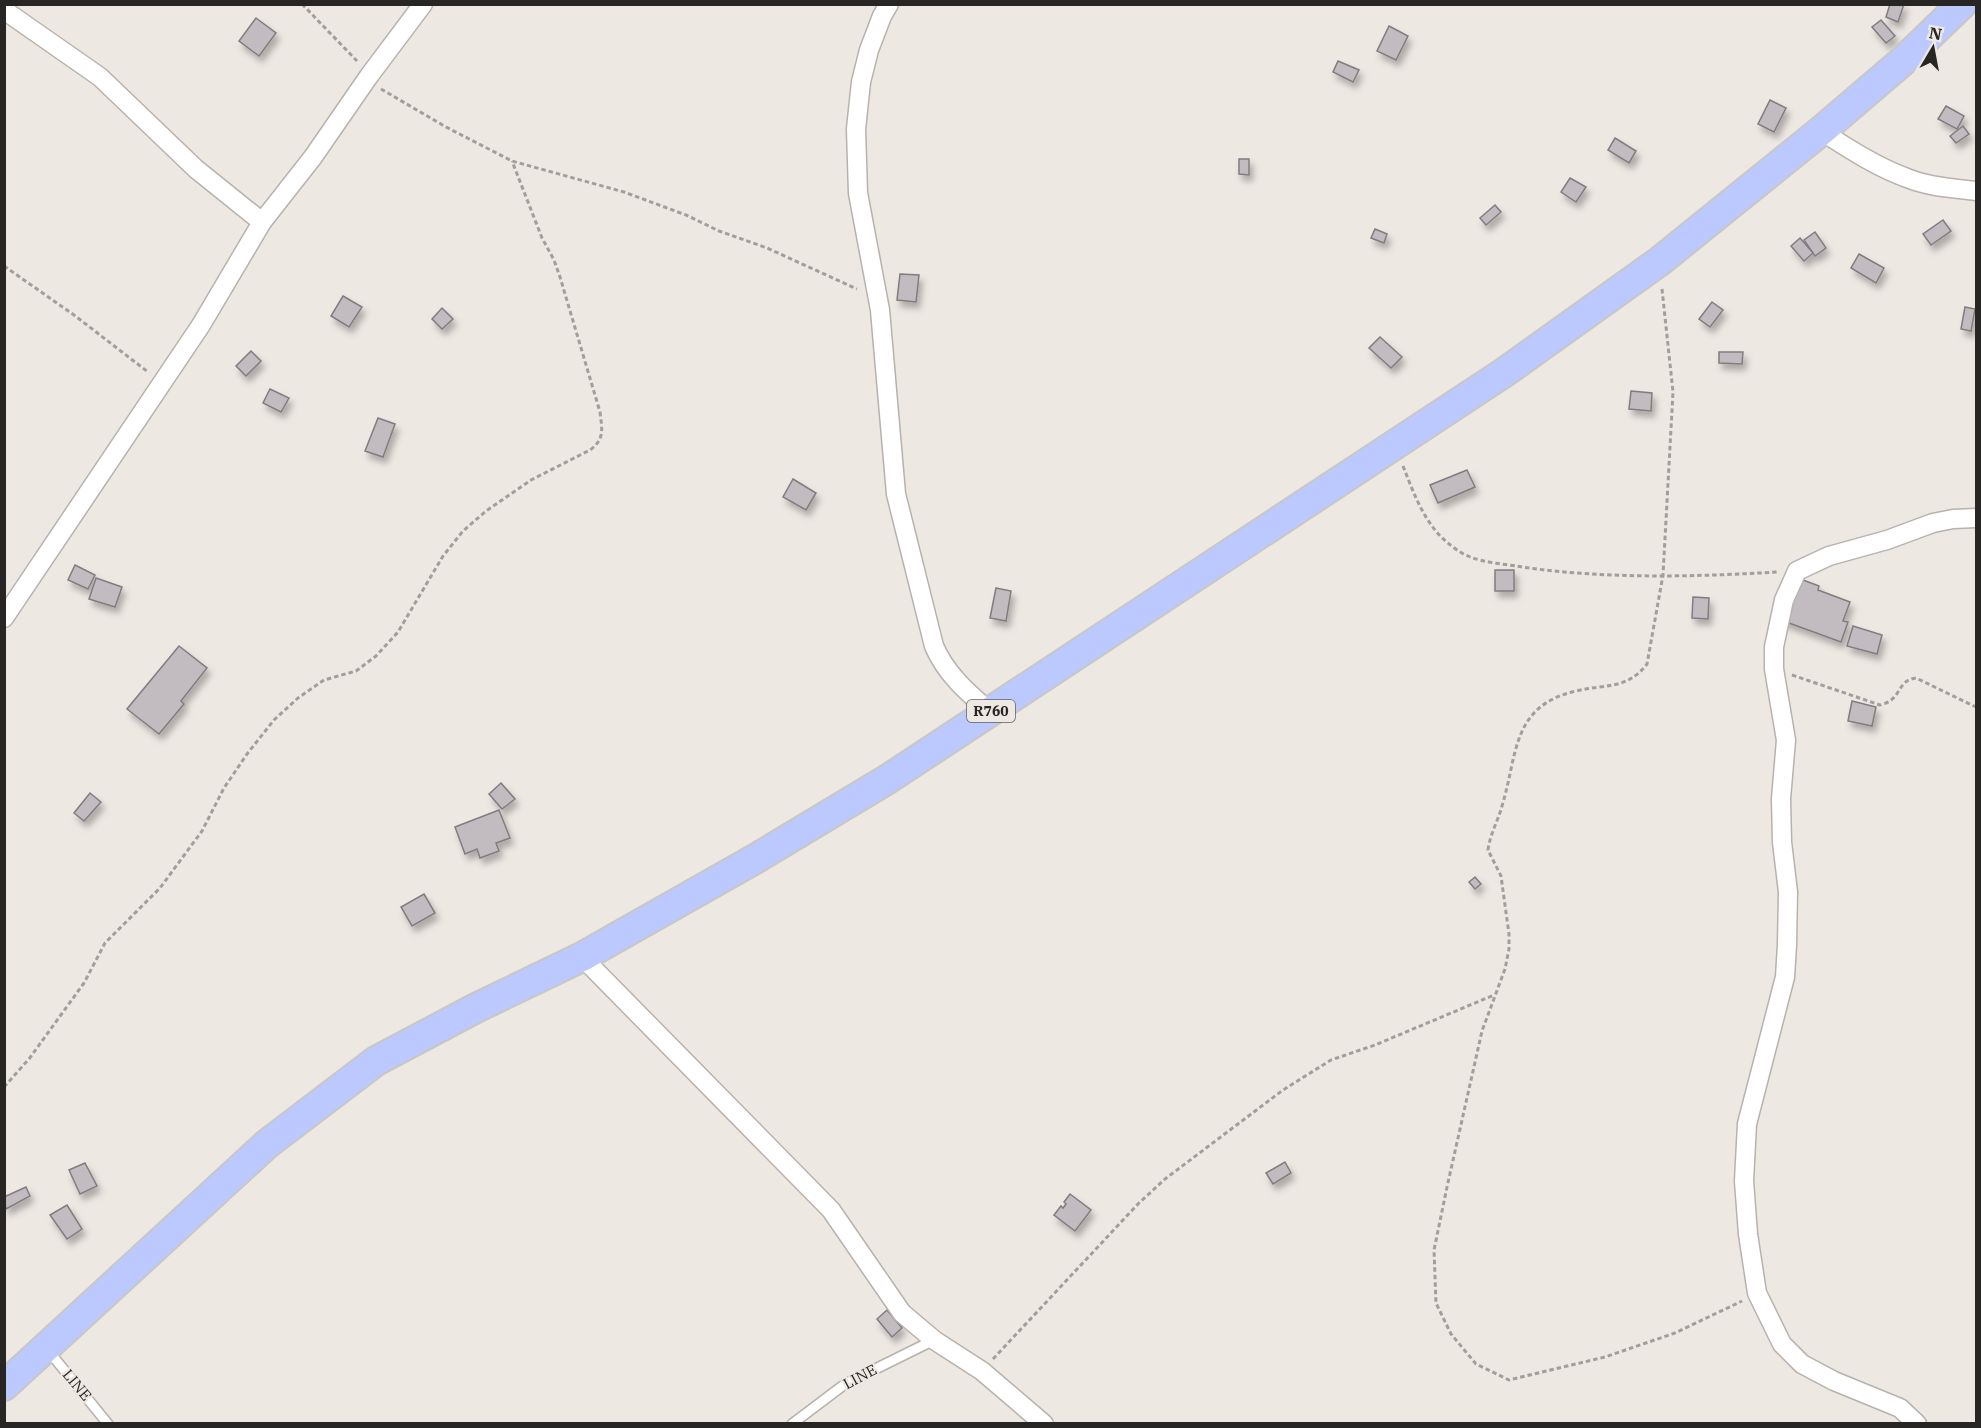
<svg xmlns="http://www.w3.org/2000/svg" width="1981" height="1428" font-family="'IBM Plex Serif',serif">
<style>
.building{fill:#c2bcc1;stroke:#817c80;stroke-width:1.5;filter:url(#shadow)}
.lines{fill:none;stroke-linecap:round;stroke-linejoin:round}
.service-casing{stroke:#b7b2ad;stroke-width:12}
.minor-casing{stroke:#b7b2ad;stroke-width:21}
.primary-casing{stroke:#c7c7c6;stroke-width:32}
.path{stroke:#a29e9a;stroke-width:3;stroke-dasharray:4.5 3;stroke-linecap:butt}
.service{stroke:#fff;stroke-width:9}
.minor{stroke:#fff;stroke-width:18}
.primary{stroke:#bcc9fe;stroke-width:28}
.labels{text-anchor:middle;stroke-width:4.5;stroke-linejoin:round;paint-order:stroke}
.shield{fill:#eee8e3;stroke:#63605e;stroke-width:1.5}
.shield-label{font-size:14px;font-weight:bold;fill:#282625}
.street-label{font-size:15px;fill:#282625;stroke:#eee8e3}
</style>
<defs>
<filter id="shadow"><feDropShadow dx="3.5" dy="6" stdDeviation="3" flood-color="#0004"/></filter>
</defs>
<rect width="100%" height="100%" fill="#eee8e3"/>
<!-- building -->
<g class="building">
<path d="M1890 4H1904L1898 22 1886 17Z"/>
<path d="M256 18 276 33 259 56 239 41Z"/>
<path d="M1881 20 1895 36 1886 43 1872 27Z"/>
<path d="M1389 26 1408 36 1396 60 1377 51Z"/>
<path d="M1338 61 1359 70 1353 82 1333 72Z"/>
<path d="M1770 100 1786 108 1774 132 1758 124Z"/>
<path d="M1946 106 1964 116 1957 129 1938 119Z"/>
<path d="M1963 126 1969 134 1956 143 1950 136Z"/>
<path d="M1615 138 1636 151 1629 163 1608 150Z"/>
<path d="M1239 159H1249V175L1239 174Z"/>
<path d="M1570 178 1586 187 1576 202 1561 192Z"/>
<path d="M1495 205 1501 212 1486 225 1480 218Z"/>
<path d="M1943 220 1951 231 1931 245 1923 234Z"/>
<path d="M1375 229 1387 234 1384 243 1371 238Z"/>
<path d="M1815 232 1826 248 1815 256 1804 240Z"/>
<path d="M1800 238 1813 253 1804 261 1791 246Z"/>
<path d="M1859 254 1884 268 1876 283 1851 268Z"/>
<path d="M900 274 919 275 916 302 897 300Z"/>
<path d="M343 296 362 307 349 327 331 316Z"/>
<path d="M1712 302 1723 310 1710 327 1699 319Z"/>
<path d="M1965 307 1975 309 1971 331 1961 329Z"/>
<path d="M442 308 453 319 442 329 432 319Z"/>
<path d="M1380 337 1402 357 1391 368 1369 348Z"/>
<path d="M251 351 261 361 246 376 236 366Z"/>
<path d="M1719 352H1743L1742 364 1719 363Z"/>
<path d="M270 389 289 398 281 412 263 403Z"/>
<path d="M1631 391 1652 393 1651 411 1629 409Z"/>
<path d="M378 418 395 424 383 457 365 451Z"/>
<path d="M1467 470 1475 487 1438 503 1430 485Z"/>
<path d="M793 479 816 493 806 510 783 497Z"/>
<path d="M75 565 95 575 88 589 68 580Z"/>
<rect x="1495" y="570" width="19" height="21"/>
<path d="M1795 577 1819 586 1818 590 1850 602 1843 621 1848 622 1841 642 1778 619Z"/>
<path d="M96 578 122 587 115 607 89 599Z"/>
<path d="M996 588 1011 591 1006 621 990 618Z"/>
<path d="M1693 597 1709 598 1708 619 1692 618Z"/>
<path d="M1853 626 1882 635 1877 654 1847 646Z"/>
<path d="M179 646 207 668 181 701 184 704 159 734 127 709Z"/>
<path d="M1852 701 1876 707 1872 726 1848 721Z"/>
<path d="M501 783 515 799 502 809 489 794Z"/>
<path d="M90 793 101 802 84 821 74 813Z"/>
<path d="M499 810 510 838 496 843 499 851 480 858 477 849 465 854 455 827Z"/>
<path d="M1475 877 1481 884 1475 889 1469 882Z"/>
<path d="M424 894 435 913 412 926 401 907Z"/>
<path d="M1285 1162 1291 1173 1273 1184 1266 1173Z"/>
<path d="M85 1163 97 1186 80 1194 69 1170Z"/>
<path d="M26 1187 30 1196 6 1209 4 1197Z"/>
<path d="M1070 1194 1091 1210 1075 1231 1054 1215 1061 1206 1063 1208 1066 1204 1064 1202Z"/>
<path d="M67 1205 82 1229 67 1239 50 1215Z"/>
<path d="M887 1310 902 1328 892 1337 877 1319Z"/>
</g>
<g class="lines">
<defs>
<g id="service">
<path d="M47 1349 108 1424"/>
<path d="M792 1424 845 1384 934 1340"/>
</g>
<g id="minor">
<path d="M889 4 882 16 869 50 861 82 856 129 858 193 880 310 896 494 934 646C946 674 967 692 990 712"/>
<path d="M4 10 100 77 196 169 262 222"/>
<path d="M1821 131C1848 148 1876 167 1907 178 1929 187 1953 188 1976 191"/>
<path d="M4 618 201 325 262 222 313 157 369 76 423 4"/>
<path d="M582 957 831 1210 902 1313 934 1340 982 1371 1044 1424"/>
<path d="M1917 1424 1900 1408 1834 1381 1802 1364 1782 1344 1757 1293 1748 1234 1744 1181 1747 1124 1785 977 1787 945 1788 892 1782 842 1781 799 1786 740 1774 669V647L1784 600 1797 571 1829 556 1887 540 1933 523 1953 519 1976 518"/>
</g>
<path id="primary" d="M4 1386 267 1144 376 1061 476 1008 582 957 755 859 888 779 1505 372 1660 261 1821 131 1904 60 1962 4"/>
</defs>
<!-- service casing -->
<use href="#service" class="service-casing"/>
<!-- minor casing -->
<use href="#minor" class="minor-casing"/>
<!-- primary casing -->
<use href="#primary" class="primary-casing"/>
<!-- path -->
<g class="path">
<path d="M302 4 357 61"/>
<path d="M381 89 446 127 512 161 624 192 686 215 719 231 767 248 857 289"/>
<path d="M4 266 74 315 148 372"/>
<path d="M1662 289 1673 392 1663 575 1647 664C1627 690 1605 684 1576 691 1511 706 1518 754 1502 806 1498 821 1490 834 1488 850L1501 876 1509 934V949L1505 969 1482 1031 1447 1187 1434 1250 1436 1303 1451 1334 1476 1364 1509 1380 1605 1357 1675 1333 1742 1301"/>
<path d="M1403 466C1414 494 1425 525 1449 544 1454 548 1462 554 1468 556 1484 563 1505 564 1522 567 1604 579 1694 577 1777 572"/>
<path d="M1792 675 1880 705C1883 704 1887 703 1890 701 1901 693 1900 680 1916 678L1976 707"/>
<path d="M4 1087 29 1059 84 983 105 943 160 888 202 831 224 788 247 754 274 720 298 698 324 680 356 671 376 656 398 632 443 556 463 531 486 511 531 480 590 450C605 439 602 429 600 412L560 277 554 260 542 238 512 161"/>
<path d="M993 1359 1138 1204 1165 1179 1283 1090 1331 1060 1375 1045 1494 995"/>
</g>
<!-- service -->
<use href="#service" class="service"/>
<!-- minor -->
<use href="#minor" class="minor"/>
<!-- primary -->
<use href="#primary" class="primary"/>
</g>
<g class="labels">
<!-- shield labels -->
<rect class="shield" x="967" y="700" width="48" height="22" rx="4.5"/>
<g class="shield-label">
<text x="991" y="716">R760</text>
</g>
<!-- street labels -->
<g class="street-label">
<text transform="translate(860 1377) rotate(-28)" y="5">LINE</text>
<text transform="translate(77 1385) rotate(50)" y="5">LINE</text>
</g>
</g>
<!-- border -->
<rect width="1981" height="1428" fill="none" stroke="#282625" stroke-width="12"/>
<!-- north arrow -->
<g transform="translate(1933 48) rotate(10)" stroke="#eee8e3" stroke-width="4.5" paint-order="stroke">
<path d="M0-4.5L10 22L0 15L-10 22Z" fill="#282625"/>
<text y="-9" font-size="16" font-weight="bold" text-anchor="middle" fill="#282625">N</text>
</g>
</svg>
